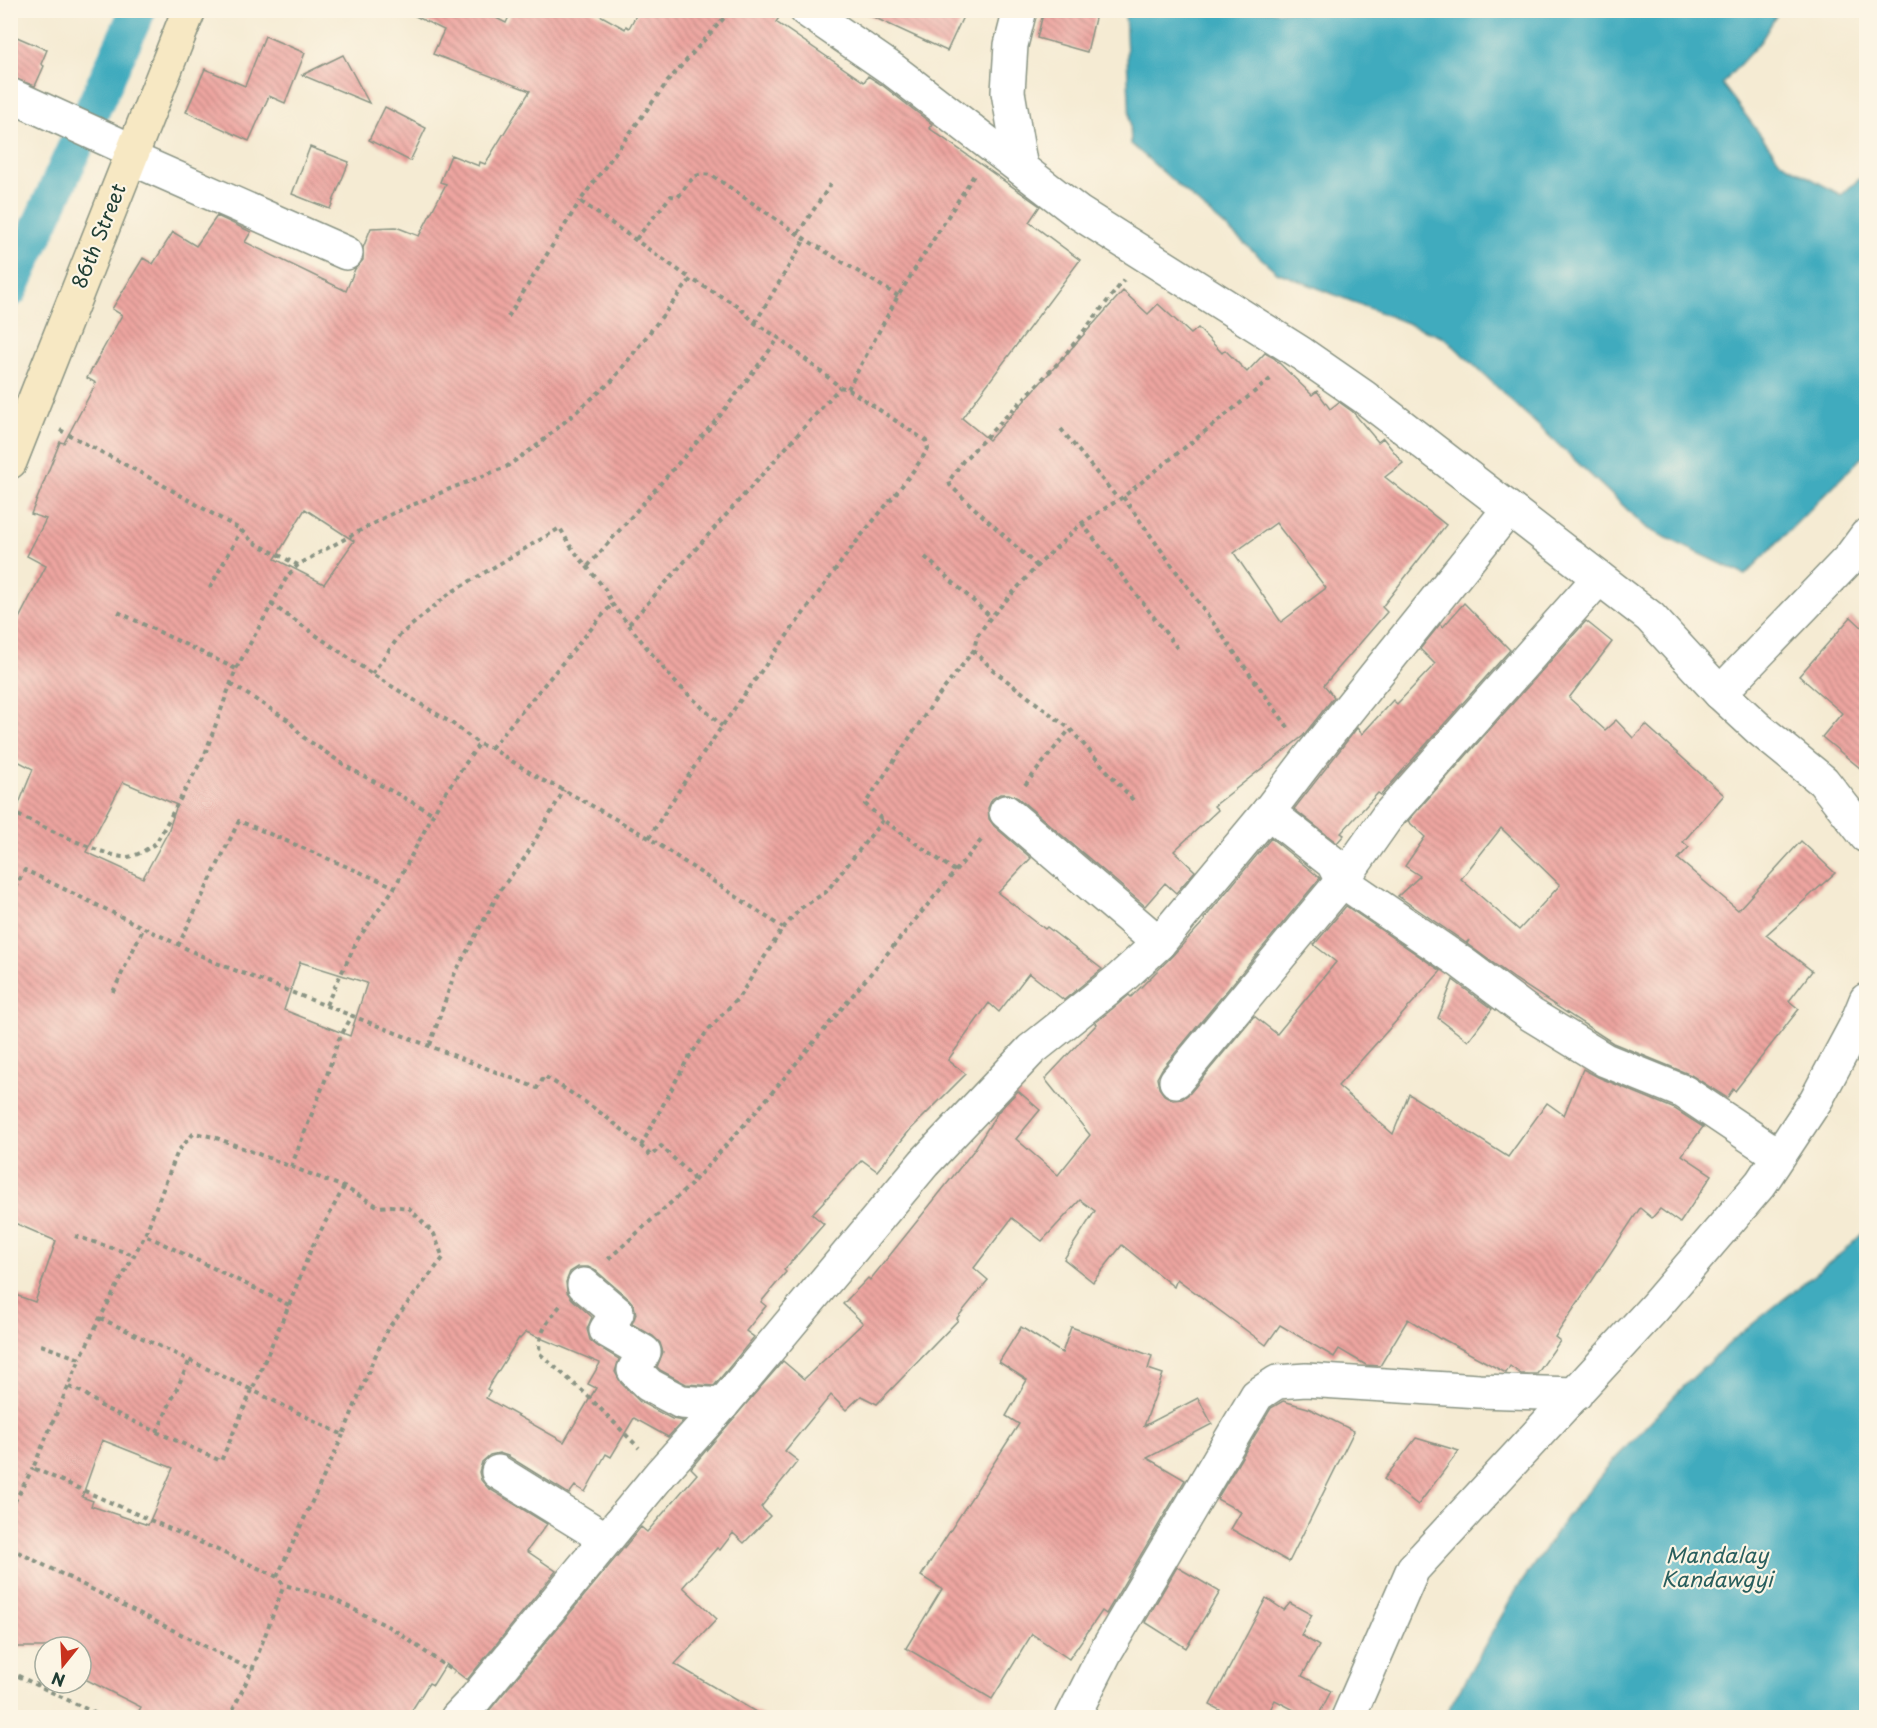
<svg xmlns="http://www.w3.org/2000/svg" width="1877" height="1728" font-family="'Playpen Sans',sans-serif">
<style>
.water{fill:#3fabbe;stroke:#2f7479;stroke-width:1.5}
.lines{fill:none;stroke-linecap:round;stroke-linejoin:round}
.canal{stroke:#3fabbe;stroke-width:36}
.building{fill:url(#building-back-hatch);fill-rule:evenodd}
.street-casing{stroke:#8a9484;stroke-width:36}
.secondary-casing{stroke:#8a9484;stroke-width:36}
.path{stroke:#8a9484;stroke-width:4;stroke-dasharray:4.5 4.5;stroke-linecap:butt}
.street{stroke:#fff;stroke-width:33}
.secondary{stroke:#f7e8c3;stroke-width:33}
.labels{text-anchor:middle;stroke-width:4.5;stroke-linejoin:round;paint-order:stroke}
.street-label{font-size:20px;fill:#1f3d34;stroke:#fcf5e5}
.water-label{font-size:21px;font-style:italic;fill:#295e5d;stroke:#fcf5e5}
</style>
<defs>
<pattern id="building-back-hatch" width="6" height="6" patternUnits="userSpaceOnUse" patternTransform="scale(1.5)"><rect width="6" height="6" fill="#eea5a0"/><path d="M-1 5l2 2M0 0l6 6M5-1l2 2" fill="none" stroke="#c08883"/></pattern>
</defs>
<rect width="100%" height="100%" fill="#fcf5e5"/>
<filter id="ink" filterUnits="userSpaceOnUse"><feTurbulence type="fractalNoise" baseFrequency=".0167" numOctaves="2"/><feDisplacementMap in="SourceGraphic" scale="12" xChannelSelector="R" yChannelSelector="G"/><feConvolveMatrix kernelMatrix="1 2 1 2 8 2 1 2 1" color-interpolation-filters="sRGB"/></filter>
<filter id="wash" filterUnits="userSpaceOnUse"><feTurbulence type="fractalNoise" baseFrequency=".008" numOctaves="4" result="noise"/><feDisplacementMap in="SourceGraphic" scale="24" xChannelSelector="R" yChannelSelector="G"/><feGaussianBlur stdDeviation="1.35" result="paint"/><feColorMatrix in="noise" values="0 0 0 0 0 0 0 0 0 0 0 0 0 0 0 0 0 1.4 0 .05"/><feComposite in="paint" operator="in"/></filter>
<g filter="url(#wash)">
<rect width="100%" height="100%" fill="#f5ebd3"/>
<!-- water -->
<g class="water">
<path d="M1125 11H1779L1761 41 1722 84 1781 162 1841 195 1866 173V453L1745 575 1648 529 1445 338 1277 272 1131 144Z"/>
<path d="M1866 1230V1717H1444L1517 1589 1568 1515 1615 1459 1682 1388 1735 1338 1845 1250Z"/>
</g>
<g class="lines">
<!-- canal -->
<path class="canal" d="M10 290 138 10"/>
</g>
<g id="blocks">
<!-- building -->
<g class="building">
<path d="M403 10H480L506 23 512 10H591L625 29 626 26 629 28 639 10H784L776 22 864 82 868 76 882 85 932 124 929 128 1040 206 1029 222 1080 260 962 418 989 440 1123 291 1148 314 1158 304 1191 334 1198 328 1222 353 1225 350 1247 372 1265 353 1274 358 1312 395 1317 391 1330 409 1339 402 1353 412 1378 442 1383 438 1403 463 1385 477 1446 525 1382 607 1387 612 1324 685 1334 697 1303 736 1214 806 1218 810 1174 851 1195 871 1176 893 1165 883 1145 906 1018 798 1009 794H1000L992 799 988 808 989 819 994 826 1031 858 998 893 1045 929 1047 927 1102 969 1064 1000 1029 973 999 1012 989 1003 948 1060 966 1074 910 1130 877 1171 862 1160 812 1214 824 1224 784 1270 786 1272 761 1302 766 1306 746 1331 754 1337 714 1386 686 1384 660 1370 657 1367 663 1352 660 1343 653 1336 632 1324 636 1314 634 1305 629 1299 596 1271 588 1267H578L570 1272 566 1282 567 1292 572 1299 592 1317 587 1329 590 1340 597 1346 619 1359 615 1372 621 1383 640 1402 672 1419 683 1421 668 1437 634 1418 611 1457 606 1454 585 1492 575 1486 569 1494 508 1456 499 1453 490 1455 482 1462 479 1472 481 1480 488 1488 547 1524 527 1551 556 1571 467 1680 446 1664 433 1685 429 1683 407 1718H135L141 1707 81 1677V1647H10V1293L35 1302 56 1241 10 1221V826L33 769 10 757V636L46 566 27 556 46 519 31 514 60 442 64 443 96 383 87 378 122 315 112 309 143 258 153 264 173 232 196 246 217 216 251 232 245 242 346 291 355 269 363 260V248L371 228 396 227 419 236 446 184 440 182 451 155 479 166 480 162 485 164 530 91 433 54 444 30ZM305 509 354 541 324 584 275 559ZM1276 523 1326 588 1281 622 1234 553ZM123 782 177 805 168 832 143 878 86 852ZM300 962 367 983 350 1036 284 1010ZM526 1332 600 1363 588 1384 596 1388 564 1442 486 1398 490 1391 487 1389 519 1338 520 1339ZM102 1440 173 1468 148 1525 91 1506 93 1501 82 1497Z"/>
<path d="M858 10H966L947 51Z"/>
<path d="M1044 10H1097L1087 52 1037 38Z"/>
<path d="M10 34 47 50 41 64 44 66 35 86 10 77Z"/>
<path d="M265 36 305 53 285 103 269 96 249 141 186 112 205 69 245 86Z"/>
<path d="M343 55 369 103 302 75Z"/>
<path d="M385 107 426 128 410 161 369 140Z"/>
<path d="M310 147 349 162 330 209 292 194Z"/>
<path d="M1464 603 1510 650 1381 795 1378 793 1341 833 1344 835 1337 843 1294 809 1357 728 1362 734 1393 700 1397 704 1435 664 1420 649 1440 624 1443 627Z"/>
<path d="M1851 617 1866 631V773L1822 737 1842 713 1799 676Z"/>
<path d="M1586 621 1612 642 1569 698 1605 730 1616 720 1633 738 1646 725 1724 795 1683 842 1689 847 1678 859 1738 910 1801 841 1835 873 1766 935 1812 971 1789 1001 1799 1009 1735 1091 1733 1089 1727 1098 1691 1075 1613 1043 1515 979 1467 944 1469 940 1466 943 1398 896 1420 876 1405 866 1425 837 1408 821ZM1501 828 1560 885 1519 930 1461 879Z"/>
<path d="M1271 838 1320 878 1162 1069 1157 1078 1159 1088 1164 1095 1173 1100 1182 1099 1190 1093 1254 1016 1277 1034 1336 962 1314 945 1346 906 1441 971 1338 1086 1393 1134 1409 1094 1508 1157 1547 1103 1564 1115 1583 1069 1598 1077 1675 1109 1703 1127 1682 1155 1712 1175 1680 1223 1660 1209 1652 1218 1640 1208 1555 1337 1560 1341 1537 1374H1521L1510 1366 1506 1373 1441 1338 1440 1339 1408 1319 1380 1366 1366 1365 1339 1349 1334 1357 1280 1325 1266 1345 1177 1279 1174 1287 1122 1245 1093 1282 1064 1259 1095 1211 1080 1200 1042 1241 1012 1218 974 1268 988 1280 957 1318 958 1320 877 1404 861 1396 846 1410 831 1395 785 1451 798 1461 761 1507 770 1516 744 1543 733 1533 720 1550 717 1548 683 1587 717 1619 675 1664 766 1718H483L641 1527 647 1532 697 1474 691 1468 783 1361 804 1379 863 1323 843 1304 868 1278 870 1280 974 1150 998 1112 1018 1091 1040 1110 1016 1139 1058 1175 1090 1135 1045 1079 1097 1024 1095 1023 1129 995 1131 997 1173 955 1205 920 1204 919Z"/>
<path d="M1453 980 1492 1009 1468 1041 1438 1018Z"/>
<path d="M1021 1327 1062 1353 1071 1327 1152 1356 1148 1369 1163 1374 1144 1426 1198 1398 1212 1424 1147 1458 1185 1480 1106 1614 1102 1611 1069 1659 1032 1634 992 1699 906 1648 942 1589 921 1576 1019 1424 1006 1416 1027 1380 999 1362Z"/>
<path d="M1283 1401 1308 1408 1354 1431 1289 1562 1231 1529 1241 1512 1217 1499 1271 1408Z"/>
<path d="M1416 1438 1459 1451 1418 1505 1384 1479Z"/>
<path d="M1177 1567 1220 1592 1186 1648 1145 1622Z"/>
<path d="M1266 1598 1284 1610 1290 1603 1312 1615 1301 1635 1319 1646 1302 1676 1331 1691 1317 1718H1309L1275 1700 1266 1718H1235L1210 1705Z"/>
</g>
</g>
</g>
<g filter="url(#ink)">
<use href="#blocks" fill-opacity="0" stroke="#8a9484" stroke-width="1.5"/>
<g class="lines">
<defs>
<g id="street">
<path d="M806 10 893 70 1079 213 1302 354 1364 397 1650 617 1720 693 1759 729 1823 781 1866 836"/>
<path d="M1020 10 1011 45 1008 92 1021 168"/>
<path d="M10 95 133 151"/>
<path d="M131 158 346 253"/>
<path d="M1720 693 1849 559 1866 536"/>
<path d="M1006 812 1159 943"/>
<path d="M1268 812 1333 863 1342 881 1462 963 1530 1014 1605 1060 1684 1092 1778 1155"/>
<path d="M1176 1081 1342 881 1387 817 1599 578"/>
<path d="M584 1285 617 1313 606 1330 644 1352 634 1370 649 1385 681 1402 722 1405"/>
<path d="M498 1472 606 1539"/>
<path d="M457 1718 476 1698 661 1473 722 1405 924 1163 1031 1050 1121 978 1159 943 1268 812 1310 757 1509 509"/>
<path d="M1072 1718 1106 1651 1257 1395 1277 1382 1306 1380 1479 1391 1576 1394"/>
<path d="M1348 1718 1413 1569 1654 1308 1761 1183 1816 1100 1855 1027 1866 1000"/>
</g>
<path id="secondary" d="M10 462 189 10"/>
</defs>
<!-- street casing -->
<use href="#street" class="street-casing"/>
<!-- secondary casing -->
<use href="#secondary" class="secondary-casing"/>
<!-- path -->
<g class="path">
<path d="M798 233 833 181"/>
<path d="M636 239 671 196 678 197C689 184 693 169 713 176L805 239 898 296"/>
<path d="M508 317 580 201"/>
<path d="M755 323 805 239"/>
<path d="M848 389 898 296 974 175"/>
<path d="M1061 429 1118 499"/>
<path d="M60 430 152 479 241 530 253 542 298 565"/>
<path d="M1123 497 1290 730"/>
<path d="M1082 523 1178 649"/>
<path d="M925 557 991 617"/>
<path d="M588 566 719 417 779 338"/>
<path d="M1037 566 959 494 950 485 949 481 963 461 1061 360 1124 280"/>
<path d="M210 588 241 530"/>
<path d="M271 604 372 674 453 724 479 744 491 748 542 780 564 790 649 838 783 928"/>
<path d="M118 612 236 669"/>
<path d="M629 624 840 387"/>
<path d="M372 674 400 635 450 593 560 528 571 547 605 589 612 604 672 679 722 726"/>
<path d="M231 684 288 720 303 737 349 768 434 814"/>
<path d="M491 748 612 604"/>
<path d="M1025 785 1070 729"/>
<path d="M1133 800 1070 729 993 670 974 650 977 636 991 617 1037 566 1082 523 1123 497 1273 377"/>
<path d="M10 812C33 821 107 859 127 857 138 856 147 849 156 843L205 754 236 669 288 575 298 565 317 554 389 515 452 488 506 467 539 444 612 381 691 279 580 201 668 81 731 10"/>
<path d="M649 838C709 739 779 647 847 554 873 519 905 486 928 449L926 441 848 389 840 387 779 338 755 323 738 306 691 279"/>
<path d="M955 871 883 820 865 804 933 703 974 650"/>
<path d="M10 896 25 870 214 962 537 1088 544 1076C582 1099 620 1124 651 1156L661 1146 692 1176 694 1182 606 1261"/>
<path d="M178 946 239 821 395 887"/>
<path d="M113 992 144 927"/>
<path d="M326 1005 358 939 395 887 441 799 479 744"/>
<path d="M430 1045 454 975 501 889 526 856 564 790"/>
<path d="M641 1146 686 1062 708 1030 739 997 783 928 801 908 826 892 883 820"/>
<path d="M291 1167 326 1078 338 1041 352 1016"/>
<path d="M694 1181 760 1107 983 838"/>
<path d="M75 1236 134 1255"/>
<path d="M289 1305 311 1249 344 1187"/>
<path d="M560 1306C549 1319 536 1336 540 1354L587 1395 639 1448"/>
<path d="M100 1318 252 1390 289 1305 145 1235"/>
<path d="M41 1345 80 1359 33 1468 267 1572 277 1577 284 1585 329 1597 393 1629 454 1672"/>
<path d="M69 1387 84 1393 104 1408 221 1461 252 1390 343 1435 372 1363 389 1327 443 1258 434 1234 409 1208 391 1206 379 1207 344 1187 214 1137 194 1133 178 1151 145 1235 100 1318 80 1359"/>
<path d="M157 1432 189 1362"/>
<path d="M10 1510 33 1468"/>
<path d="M10 1548 252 1670"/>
<path d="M277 1577 343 1435"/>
<path d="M10 1672 105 1718"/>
<path d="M229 1718 252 1670 284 1585"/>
</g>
<!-- street -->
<use href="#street" class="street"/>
<!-- secondary -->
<use href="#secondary" class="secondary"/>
</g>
</g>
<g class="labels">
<!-- street labels -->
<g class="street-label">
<text transform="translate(99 236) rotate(-68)" y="7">86th Street</text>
</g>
<!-- water labels -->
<g class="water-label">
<text x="1717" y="1563">Mandalay<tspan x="1717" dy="24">Kandawgyi</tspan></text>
</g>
</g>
<!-- margin -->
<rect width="1877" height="1728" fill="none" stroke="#fcf5e5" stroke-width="36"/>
<!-- north arrow -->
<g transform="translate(63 1665) rotate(198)"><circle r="28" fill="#fcf5e5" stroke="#a4ab9e" stroke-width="1.5"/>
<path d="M0-4.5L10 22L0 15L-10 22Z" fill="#c8321e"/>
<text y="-9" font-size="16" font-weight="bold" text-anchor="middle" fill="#1f3d34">N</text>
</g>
</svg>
